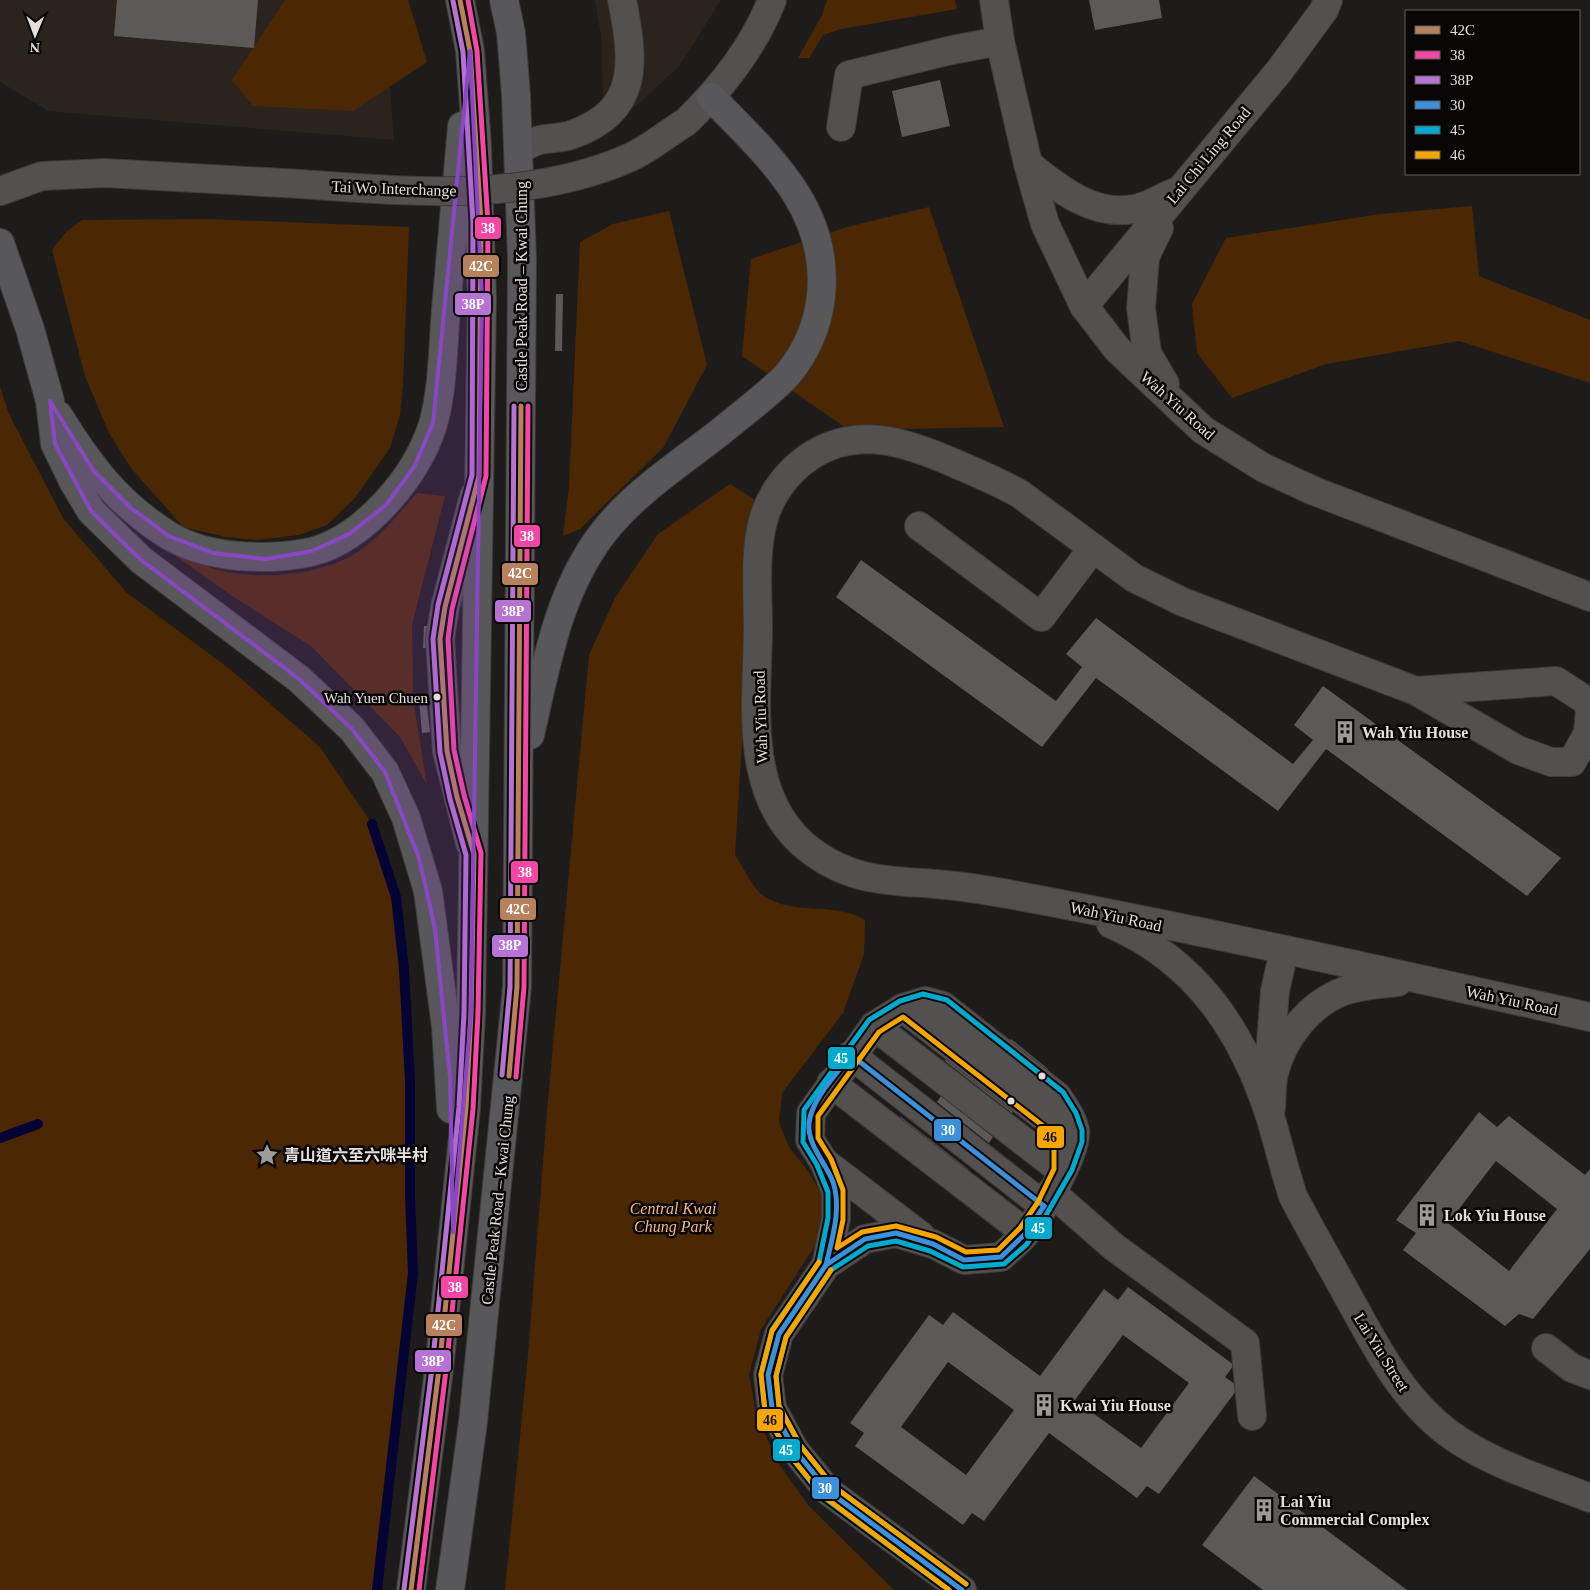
<svg xmlns="http://www.w3.org/2000/svg" width="1590" height="1590" font-family="'Times New Roman','Noto Sans TC',serif">
<style>
.built{fill:#2b231e}
.green{fill:#4c2704}
.lines{fill:none;stroke-linecap:round;stroke-linejoin:round}
.stream{stroke:#050333;stroke-width:10}
.building{fill:#5c5a59;fill-rule:evenodd}
.minor-casing{stroke:#3c3a38;stroke-width:30}
.major-casing{stroke:#3c3a38;stroke-width:30}
.minor{stroke:#535150;stroke-width:28}
.major{stroke:#58585b;stroke-width:28}
.minor-bridge-casing{stroke:#3c3a38;stroke-width:30;stroke-linecap:butt}
.minor-bridge{stroke:#535150;stroke-width:28}
.bus-1-casing{stroke:#080706;stroke-width:9}
.bus-2-casing{stroke:#080706;stroke-width:9}
.bus-3-casing{stroke:#080706;stroke-width:9}
.bus-4-casing{stroke:#080706;stroke-width:9}
.bus-5-casing{stroke:#080706;stroke-width:9}
.bus-6-casing{stroke:#080706;stroke-width:9}
.bus-1{stroke:#b6815c;stroke-width:5}
.bus-2{stroke:#f346a5;stroke-width:5}
.bus-3{stroke:#b673d3;stroke-width:5}
.bus-4{stroke:#3a90db;stroke-width:5}
.bus-5{stroke:#00a9ce;stroke-width:5}
.bus-6{stroke:#f7a600;stroke-width:5}
.marked{fill:#8a47c4;fill-opacity:0.2;stroke:#8a47c4;stroke-width:4;stroke-linejoin:round}
.bus-dot{fill:#e2e0de;stroke:#080706;stroke-width:2}
.labels{text-anchor:middle;stroke-width:5;stroke-linejoin:round;paint-order:stroke}
.bus-label{font-size:15px;fill:#e2e0de;stroke:#080706;text-anchor:end}
.street-label{font-size:16px;fill:#e2e0de;stroke:#080706}
.poi-label{font-size:16px;font-weight:bold;fill:#e2e0de;stroke:#080706;text-anchor:start}
.park-label{font-size:16px;font-style:italic;fill:#f4b686;stroke:#080706}
.line-badge{stroke:#080706;stroke-width:2}
.badge-label{font-size:14px;text-anchor:middle;font-weight:bold;fill:#fff}
.pale-badge-label{font-size:14px;text-anchor:middle;font-weight:bold;fill:#111}
</style>
<rect width="100%" height="100%" fill="#1e1c1a"/>
<!-- built -->
<g class="built">
<path d="M0 0H383L394 140 48 111 0 82Z"/>
<path d="M595 0H721L680 65 640 103 604 129 601 36Z"/>
</g>
<!-- green -->
<g class="green">
<path d="M285 0H408L427 62 353 111 253 106 232 80Z"/>
<path d="M827 0H955L957 9 841 29 823 35 809 58H798L822 15Z"/>
<path d="M1472 206 1479 276 1590 320V383L1459 341 1326 364 1232 398 1197 353 1192 304 1226 238 1380 214Z"/>
<path d="M929 207 1004 427 849 430 742 356 751 259 847 227Z"/>
<path d="M669 211 707 365 663 448 580 529 563 536 569 487 580 242 613 224Z"/>
<path d="M208 219 409 227 403 386 400 415 390 448 354 499 327 525 299 535 257 540 226 537 183 527 131 468 109 433 85 376 52 250 65 233 82 220Z"/>
<path d="M0 387 9 414 63 518 126 592 231 670 320 747 372 824 388 868 396 897 404 969 410 1081V1197L413 1273 377 1590H0Z"/>
<path d="M730 484 757 501 735 855C742 865 752 886 761 894 790 917 835 901 865 920L864 954 843 1013 782 1093 779 1122 789 1147 808 1171 822 1194 827 1219 818 1241 761 1329 749 1375 757 1417 779 1464 808 1505 894 1590H505L528 1355 547 1111 589 655 615 598 658 534Z"/>
<path d="M417 493 445 496 412 625 413 698 427 785 400 737 311 646 232 596 162 546C180 553 199 565 218 570 258 580 315 576 351 556 378 541 397 515 417 493Z"/>
</g>
<g class="lines">
<!-- stream -->
<g class="stream">
<path d="M372 824 396 897 404 969 410 1081V1197L413 1273 377 1590"/>
<path d="M0 1138 38 1124"/>
</g>
</g>
<!-- building -->
<g class="building">
<path d="M117 0H258L254 48 114 36Z"/>
<path d="M1089 0H1159L1162 18 1095 30Z"/>
<path d="M940 80 950 126 902 137 892 91Z"/>
<path d="M556 294H563L562 351H555Z"/>
<path d="M861 560 1056 701 1082 667 1066 654 1096 618 1293 764 1313 740 1294 725 1323 686 1561 858 1527 896 1326 749 1278 811 1096 678 1042 747 836 597Z"/>
<path d="M424 626H430V648H423Z"/>
<path d="M426 698 430 732 422 733 419 699Z"/>
<path d="M1011 1039 1048 1069 1046 1072 1006 1045Z"/>
<path d="M950 1055 1017 1107 1012 1113 945 1061Z"/>
<path d="M941 1096 993 1137 989 1143 937 1102Z"/>
<path d="M1479 1112 1497 1127 1509 1116 1585 1175 1590 1169V1249L1533 1319 1519 1314 1505 1326 1403 1250 1416 1233 1396 1220ZM1496 1161 1557 1209 1509 1271 1448 1223Z"/>
<path d="M901 1117 968 1169 964 1175 899 1119Z"/>
<path d="M1128 1287 1234 1365 1225 1377 1239 1387 1159 1494 1147 1486 1137 1498 1049 1433 984 1521 972 1513 963 1525 855 1446 864 1433 850 1423 929 1315 943 1325 953 1312 1040 1376 1104 1289 1118 1300ZM1123 1335 1189 1383 1141 1448 1075 1400ZM948 1362 1014 1410 966 1475 901 1427Z"/>
<path d="M1254 1476 1407 1590H1263L1202 1545Z"/>
</g>
<g class="lines">
<defs>
<g id="minor">
<path d="M994 0 1000 41 1028 164 1045 224 1084 306 1117 349 1203 430 1264 468 1314 491 1590 597"/>
<path d="M686 122C721 88 754 46 772 0"/>
<path d="M841 127 849 75 952 50 1000 41"/>
<path d="M520 149C526 146 531 143 537 141 548 137 561 139 571 135 641 111 634 60 622 0"/>
<path d="M1028 164C1058 188 1093 217 1134 209 1147 207 1161 198 1173 193"/>
<path d="M0 191 42 176 105 173 301 184"/>
<path d="M1159 228 1145 257 1141 308 1147 353 1165 384"/>
<path d="M1084 306 1280 70 1324 10 1328 0"/>
<path d="M919 526 1041 617 1093 548"/>
<path d="M1416 691 1556 681 1590 703"/>
<path d="M1590 708 1588 733 1572 762H1551L1518 750 1416 691 1183 602 1134 578 1020 494C999 482 977 473 954 463 906 442 857 425 809 457 787 472 770 495 763 521 754 555 758 595 758 630 757 707 742 802 814 853 857 884 896 880 946 885 978 888 1009 894 1040 900 1224 935 1407 976 1590 1017"/>
<path d="M470 843 447 751 440 639 445 607 474 496"/>
<path d="M1111 924C1196 961 1242 1030 1270 1116 1278 1142 1284 1169 1293 1196 1311 1231 1331 1265 1350 1300 1377 1349 1402 1398 1448 1433 1490 1464 1542 1479 1590 1498"/>
<path d="M903 1008 1053 1124 1061 1146 1062 1156"/>
<path d="M874 1026 1062 1171"/>
<path d="M851 1055 1044 1206"/>
<path d="M1269 1066 1275 991 1284 951"/>
<path d="M831 1083 1026 1233"/>
<path d="M1271 1108C1272 1097 1271 1085 1274 1073 1283 1038 1309 1004 1344 991 1361 985 1380 984 1398 982"/>
<path d="M824 1162 921 1236"/>
<path d="M1051 1192 1114 1247 1245 1343 1252 1416"/>
<path d="M826 1265 836 1219V1191L824 1162 810 1140 811 1113 874 1026 903 1008 925 1001 943 1006 1057 1096C1064 1106 1072 1117 1075 1130 1079 1150 1040 1216 1026 1233 1019 1242 1009 1249 1001 1257L964 1260 933 1244 896 1233 865 1239 826 1265 779 1334 768 1375 772 1408 794 1449 828 1491 962 1590"/>
<path d="M1546 1348 1572 1368 1590 1375"/>
</g>
<g id="major">
<path d="M0 243 30 329 50 401 55 444 73 481 91 511 141 560 299 679 352 729 385 772 406 818 428 891 446 1027 451 1109"/>
<path d="M58 415C89 465 117 503 168 535 189 548 215 554 240 556 264 558 287 557 311 552 365 538 417 476 433 424 443 390 443 344 446 309 451 248 457 187 462 126"/>
<path d="M530 735C546 666 558 591 603 533 634 493 679 464 719 433 738 417 772 392 788 374 806 352 818 325 821 296 830 208 767 155 711 97"/>
<path d="M411 1590 439 1369 466 1108 471 1013 482 298 477 146 470 51 460 0"/>
<path d="M450 1590 473 1422 517 987 522 259 516 95 511 33 504 0"/>
</g>
</defs>
<!-- minor casing -->
<use href="#minor" class="minor-casing"/>
<!-- major casing -->
<use href="#major" class="major-casing"/>
<!-- minor -->
<use href="#minor" class="minor"/>
<!-- major -->
<use href="#major" class="major"/>
<defs>
<path id="minor-bridge" d="M301 184C411 192 528 203 631 157 650 148 668 133 686 122"/>
</defs>
<!-- minor-bridge casing -->
<use href="#minor-bridge" class="minor-bridge-casing"/>
<!-- minor-bridge -->
<use href="#minor-bridge" class="minor-bridge"/>
<defs>
<g id="bus-1">
<path d="M509 1076 517 987 521 406"/>
<path d="M411 1590 439 1369 466 1108 471 1013 474 854 457 797 447 751 440 639 445 607 479 476 481 223 470 51 460 0"/>
</g>
<g id="bus-2">
<path d="M516 1077 524 987 528 406"/>
<path d="M419 1590 446 1370 473 1109 478 1013 481 853 464 795 454 750 448 639 452 609 486 476 488 223 477 51 468 0"/>
</g>
<g id="bus-3">
<path d="M502 1075 510 987 514 406"/>
<path d="M404 1589 432 1368 459 1107 464 1013 466 855 450 799 440 752 433 639 438 605 472 475 473 223 463 52 453 1"/>
</g>
<g id="bus-4">
<path d="M851 1055 1044 1206"/>
<path d="M826 1265C832 1239 842 1208 833 1182 826 1163 807 1145 809 1123 812 1098 837 1074 851 1055"/>
<path d="M962 1590 828 1491 794 1449 772 1408 768 1375 779 1334 826 1265 865 1239 896 1233 933 1244 964 1260 1001 1257 1026 1233 1044 1206"/>
</g>
<path id="bus-5" d="M949 1590 822 1496 788 1453 765 1412 761 1375 772 1330 819 1262 828 1218V1192L817 1165 803 1142 804 1110 869 1020 900 1001 923 994 947 1000 1063 1092 1076 1113 1082 1130V1142L1072 1170 1038 1229 1026 1245 1004 1264 963 1267 930 1251 896 1241 868 1246 831 1270 786 1337 776 1376 779 1406 800 1445 833 1486 966 1584"/>
<g id="bus-6">
<path d="M903 1017 1047 1129 1054 1147V1169L1038 1202 1020 1228 998 1250 966 1252 936 1237 896 1226 862 1232 837 1248 843 1220V1190L831 1159 818 1138V1116L879 1032Z"/>
<path d="M819 1262 772 1331 761 1374 765 1411 788 1453 823 1496 949 1590"/>
<path d="M831 1270 786 1337 776 1376 779 1406 800 1445 833 1486 966 1584"/>
</g>
</defs>
<!-- bus-1 casing -->
<use href="#bus-1" class="bus-1-casing"/>
<!-- bus-2 casing -->
<use href="#bus-2" class="bus-2-casing"/>
<!-- bus-3 casing -->
<use href="#bus-3" class="bus-3-casing"/>
<!-- bus-4 casing -->
<use href="#bus-4" class="bus-4-casing"/>
<!-- bus-5 casing -->
<use href="#bus-5" class="bus-5-casing"/>
<!-- bus-6 casing -->
<use href="#bus-6" class="bus-6-casing"/>
<!-- bus-1 -->
<use href="#bus-1" class="bus-1"/>
<!-- bus-2 -->
<use href="#bus-2" class="bus-2"/>
<!-- bus-3 -->
<use href="#bus-3" class="bus-3"/>
<!-- bus-4 -->
<use href="#bus-4" class="bus-4"/>
<!-- bus-5 -->
<use href="#bus-5" class="bus-5"/>
<!-- bus-6 -->
<use href="#bus-6" class="bus-6"/>
</g>
<!-- marked area -->
<path class="marked" d="M470 51 482 298 471 1013 453 1232 450 1077 435 929 419 858 385 772 352 729 299 679 141 560 91 511 55 444 50 401 93 470 131 508 169 536 213 553 266 559 312 551 349 534 386 505 414 467 433 423Z"/>
<!-- icons -->
<defs>
<symbol id="building-bare" viewBox="-9 -9 18 18"><path d="M-4-6H4V6H1V3H-1V6H-4ZM-2.5-4.3h1.7v1.8h-1.7ZM.8-4.3h1.7v1.8H.8ZM-2.5-1h1.7V.8h-1.7ZM.8-1h1.7V.8H.8Z" fill="#9d9b99" stroke="#080706" stroke-width="2.5" paint-order="stroke"/></symbol>
<symbol id="sight-bare" viewBox="-9 -9 18 18"><path d="M0-6L1.8-2.2L6-1.7L2.9 1.2L3.7 5.4L0 3.3L-3.7 5.4L-2.9 1.2L-6-1.7L-1.8-2.2Z" fill="#9d9b99" stroke="#080706" stroke-width="2.5" paint-order="stroke"/></symbol>
</defs>
<g fill-rule="evenodd">
<use href="#building-bare" x="1329" y="716" width="32" height="32"/>
<use href="#sight-bare" x="251" y="1139" width="32" height="32"/>
<use href="#building-bare" x="1411" y="1199" width="32" height="32"/>
<use href="#building-bare" x="1028" y="1389" width="32" height="32"/>
<use href="#building-bare" x="1248" y="1494" width="32" height="32"/>
</g>
<!-- markers -->
<g class="bus-dot">
<circle cx="437" cy="697" r="4.5"/>
<circle cx="1042" cy="1076" r="4.5"/>
<circle cx="1011" cy="1101" r="4.5"/>
</g>
<g class="labels">
<!-- bus labels -->
<g class="bus-label">
<text x="428" y="703">Wah Yuen Chuen</text>
</g>
<!-- street labels -->
<g class="street-label">
<text transform="translate(1208 155) rotate(-50)" y="6">Lai Chi Ling Road</text>
<text transform="translate(394 188) rotate(2)" y="6">Tai Wo Interchange</text>
<text transform="translate(521 286) rotate(-90)" y="6">Castle Peak Road – Kwai Chung</text>
<text transform="translate(1178 405) rotate(42)" y="6">Wah Yiu Road</text>
<text transform="translate(760 717) rotate(-92)" y="6">Wah Yiu Road</text>
<text transform="translate(1116 916) rotate(12)" y="6">Wah Yiu Road</text>
<text transform="translate(1512 1000) rotate(12)" y="6">Wah Yiu Road</text>
<text transform="translate(497 1200) rotate(-84)" y="6">Castle Peak Road – Kwai Chung</text>
<text transform="translate(1382 1352) rotate(58)" y="6">Lai Yiu Street</text>
</g>
<!-- poi labels -->
<g class="poi-label">
<text x="1362" y="738">Wah Yiu House</text>
<text x="284" y="1161">青山道六至六咪半村</text>
<text x="1444" y="1221">Lok Yiu House</text>
<text x="1060" y="1411">Kwai Yiu House</text>
<text x="1280" y="1507">Lai Yiu<tspan x="1280" dy="18">Commercial Complex</tspan></text>
</g>
<!-- park labels -->
<g class="park-label">
<text x="673" y="1214">Central Kwai<tspan x="673" dy="18">Chung Park</tspan></text>
</g>
</g>
<g class="line-badge">
<rect x="474" y="216" width="28" height="24" rx="5" fill="#f346a5"/>
<rect x="462" y="254" width="38" height="24" rx="5" fill="#b6815c"/>
<rect x="454" y="292" width="38" height="24" rx="5" fill="#b673d3"/>
<rect x="513" y="524" width="28" height="24" rx="5" fill="#f346a5"/>
<rect x="501" y="562" width="38" height="24" rx="5" fill="#b6815c"/>
<rect x="494" y="599" width="38" height="24" rx="5" fill="#b673d3"/>
<rect x="510" y="860" width="29" height="24" rx="5" fill="#f346a5"/>
<rect x="499" y="897" width="38" height="24" rx="5" fill="#b6815c"/>
<rect x="491" y="934" width="38" height="24" rx="5" fill="#b673d3"/>
<rect x="827" y="1046" width="29" height="24" rx="5" fill="#00a9ce"/>
<rect x="933" y="1118" width="29" height="24" rx="5" fill="#3a90db"/>
<rect x="1036" y="1125" width="29" height="24" rx="5" fill="#f7a600"/>
<rect x="1024" y="1216" width="29" height="24" rx="5" fill="#00a9ce"/>
<rect x="440" y="1275" width="29" height="24" rx="5" fill="#f346a5"/>
<rect x="425" y="1313" width="38" height="24" rx="5" fill="#b6815c"/>
<rect x="414" y="1349" width="38" height="24" rx="5" fill="#b673d3"/>
<rect x="756" y="1408" width="28" height="24" rx="5" fill="#f7a600"/>
<rect x="772" y="1438" width="29" height="24" rx="5" fill="#00a9ce"/>
<rect x="811" y="1476" width="29" height="24" rx="5" fill="#3a90db"/>
</g>
<g class="badge-label">
<text x="488" y="233">38</text>
<text x="481" y="271">42C</text>
<text x="473" y="309">38P</text>
<text x="527" y="541">38</text>
<text x="520" y="578">42C</text>
<text x="513" y="616">38P</text>
<text x="525" y="877">38</text>
<text x="518" y="914">42C</text>
<text x="510" y="950">38P</text>
<text x="841" y="1063">45</text>
<text x="948" y="1135">30</text>
<text x="1038" y="1233">45</text>
<text x="455" y="1292">38</text>
<text x="444" y="1330">42C</text>
<text x="433" y="1366">38P</text>
<text x="786" y="1455">45</text>
<text x="825" y="1493">30</text>
</g>
<g class="pale-badge-label">
<text x="1050" y="1142">46</text>
<text x="770" y="1425">46</text>
</g>
<!-- legend -->
<rect x="1405" y="10" width="175" height="165" fill="#080706" stroke="#5f5e5c"/>
<rect x="1415" y="26" width="25" height="8" fill="#b6815c" stroke="#5f5e5c"/>
<text x="1450" y="35" font-size="15" fill="#e2e0de">42C</text>
<rect x="1415" y="51" width="25" height="8" fill="#f346a5" stroke="#5f5e5c"/>
<text x="1450" y="60" font-size="15" fill="#e2e0de">38</text>
<rect x="1415" y="76" width="25" height="8" fill="#b673d3" stroke="#5f5e5c"/>
<text x="1450" y="85" font-size="15" fill="#e2e0de">38P</text>
<rect x="1415" y="101" width="25" height="8" fill="#3a90db" stroke="#5f5e5c"/>
<text x="1450" y="110" font-size="15" fill="#e2e0de">30</text>
<rect x="1415" y="126" width="25" height="8" fill="#00a9ce" stroke="#5f5e5c"/>
<text x="1450" y="135" font-size="15" fill="#e2e0de">45</text>
<rect x="1415" y="151" width="25" height="8" fill="#f7a600" stroke="#5f5e5c"/>
<text x="1450" y="160" font-size="15" fill="#e2e0de">46</text>
<!-- north arrow -->
<g transform="translate(35 35) rotate(181)" stroke="#080706" stroke-width="4" paint-order="stroke">
<path d="M0-4L9 19L0 12L-9 19Z" fill="#e2e0de"/>
<text y="-8" font-size="14" font-weight="bold" text-anchor="middle" fill="#e2e0de">N</text>
</g>
</svg>
